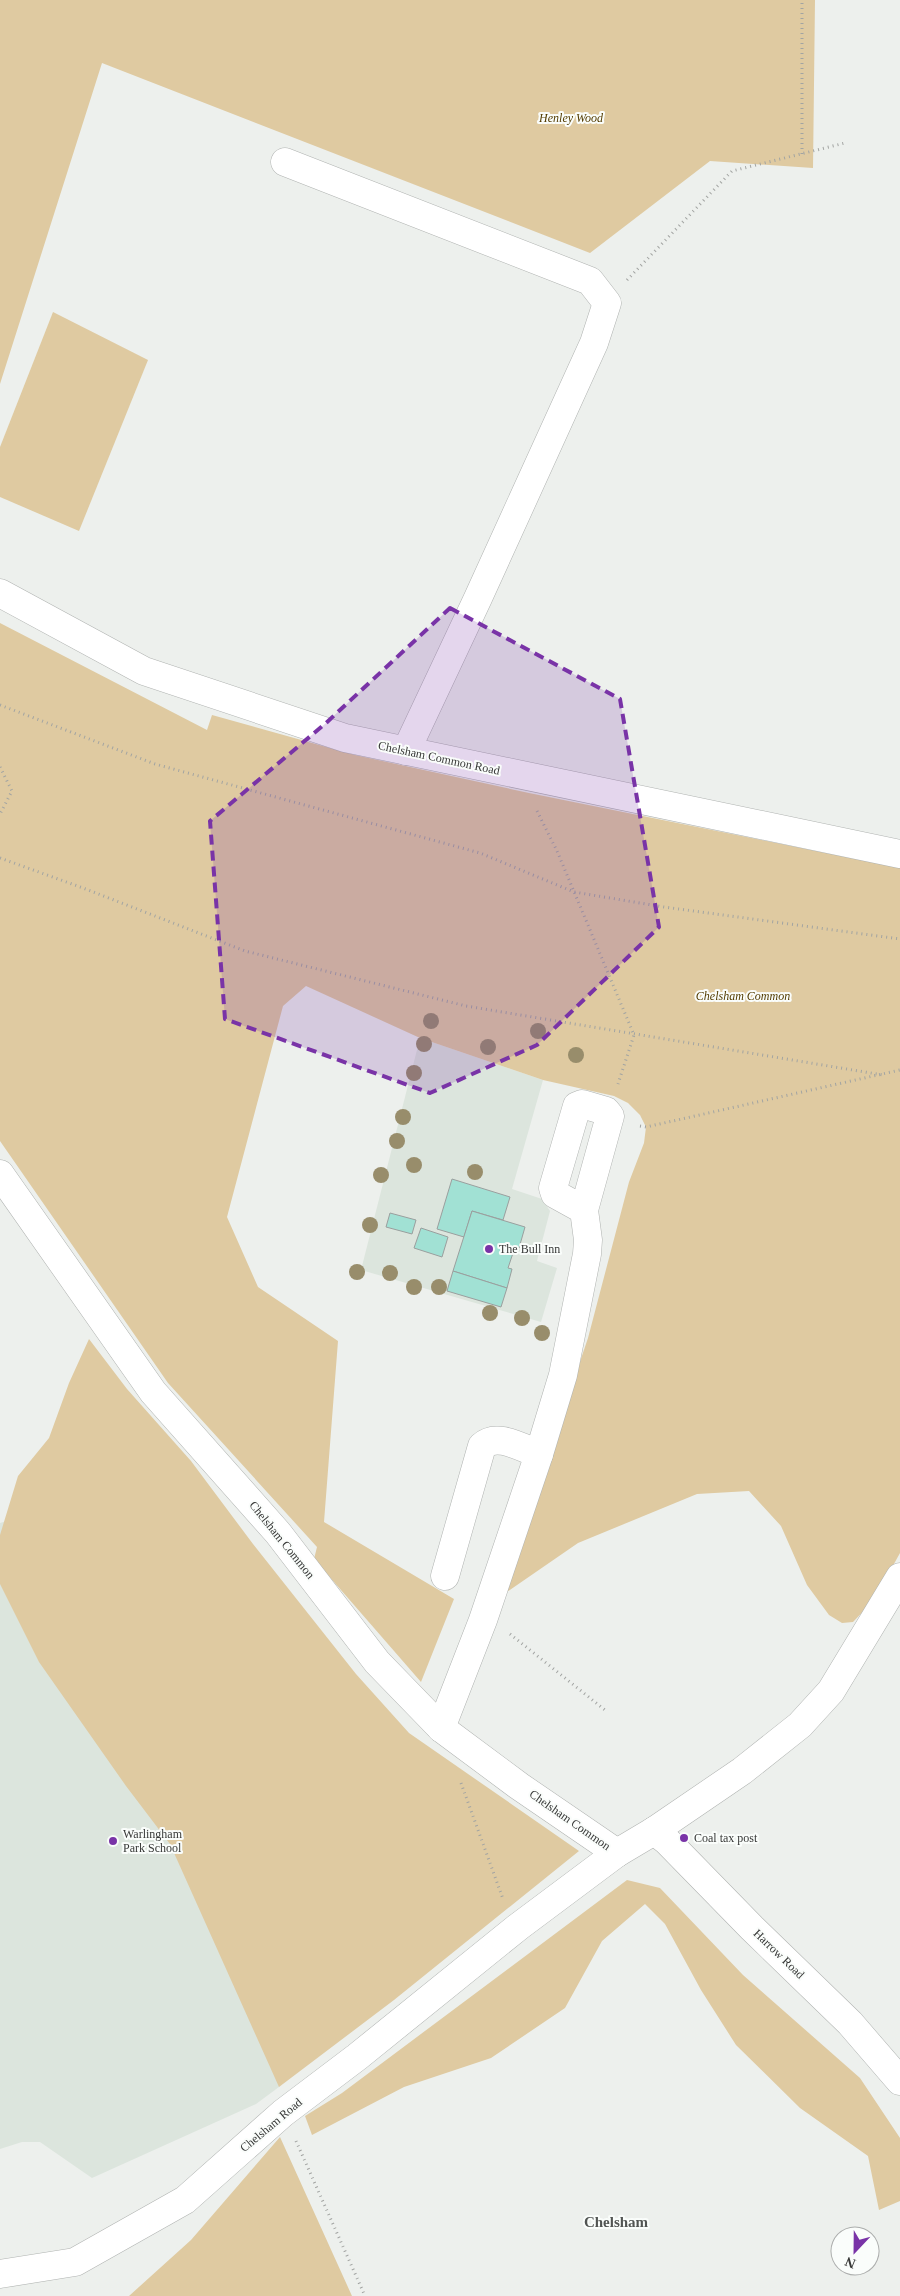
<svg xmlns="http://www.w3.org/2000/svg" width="900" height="2296" font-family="Georgia,serif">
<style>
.built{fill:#dce5dd}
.green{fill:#dfcaa1}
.building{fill:#a1e1d4;stroke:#9a9f9e}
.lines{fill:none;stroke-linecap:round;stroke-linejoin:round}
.minor-casing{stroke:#b0b3b1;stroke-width:29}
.path{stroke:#a2a4a2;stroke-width:3;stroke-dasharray:1 4;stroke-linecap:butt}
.minor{stroke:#fff;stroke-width:28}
.tree{fill:#988d6b}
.marked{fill:#7933a7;fill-opacity:0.2;stroke:#7933a7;stroke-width:4;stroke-dasharray:10 6;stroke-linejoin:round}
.poi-dot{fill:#7933a7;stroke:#fafdfb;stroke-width:2}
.labels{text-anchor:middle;stroke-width:4;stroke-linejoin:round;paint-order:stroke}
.park-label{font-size:12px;font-style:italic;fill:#533c00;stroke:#fafdfb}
.street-label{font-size:12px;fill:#373837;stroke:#fafdfb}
.poi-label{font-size:12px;fill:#373837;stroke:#fafdfb;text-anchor:start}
.quarter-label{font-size:15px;font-weight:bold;fill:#515452;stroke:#fafdfb}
</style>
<rect width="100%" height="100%" fill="#edf0ed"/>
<!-- built -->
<g class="built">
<path d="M420 1038 543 1080 512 1189 542 1199 550 1211 537 1261 557 1268 541 1322 361 1270Z"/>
<path d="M105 1491 302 2055 279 2087 256 2104 92 2178 40 2142H22L0 2149V1523Z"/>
</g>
<!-- green -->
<g class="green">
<path d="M0 0H815L813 168 710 161 590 253 102 63 0 384Z"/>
<path d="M53 312 148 360 79 531 0 497V447Z"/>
<path d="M0 623 207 730 212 715 355 755 529 793 900 868V1553L874 1600 853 1622 842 1623 829 1615 807 1585 781 1526 749 1491 697 1494 578 1543 501 1596 588 1338 629 1182 644 1143 646 1127 640 1115 628 1103 614 1096 543 1080 420 1038 306 986 283 1006 227 1217 258 1287 338 1341 324 1522 454 1599 421 1682 314 1559 317 1547 168 1383 0 1141Z"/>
<path d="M89 1339 127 1389 191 1461 253 1544 356 1674 409 1733 579 1851 394 2000 279 2087 170 1844 126 1786 39 1662 0 1584V1535L18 1476 49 1438 69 1383Z"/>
<path d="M627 1880 660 1888 743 1975 860 2078 900 2138V2201L879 2210 868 2156 800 2108 736 2045 701 1990 665 1924 645 1904 602 1941 565 2008 491 2058 404 2087 312 2135 305 2116 342 2093Z"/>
<path d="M280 2137 352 2296H129L191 2240Z"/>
</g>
<!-- building -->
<g class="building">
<path d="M452 1179 510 1197 503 1220 472 1211 464 1237 437 1229Z"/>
<path d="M472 1211 525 1227 519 1248 515 1247 508 1268 512 1269 507 1288 453 1271Z"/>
<path d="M390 1213 416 1220 412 1234 386 1227Z"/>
<path d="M421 1228 448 1237 442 1257 414 1248Z"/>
<path d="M453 1271 507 1288 501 1307 447 1291Z"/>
</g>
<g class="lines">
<defs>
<g id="minor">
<path d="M285 162 590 281 607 303 594 343 478 598 406 751"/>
<path d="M0 593 144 671 345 738 900 854"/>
<path d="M0 1174 153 1392 278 1533 377 1662 441 1728 519 1786 617 1853"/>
<path d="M445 1576 482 1446C497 1432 522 1448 539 1454"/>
<path d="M441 1728 483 1620 539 1454 563 1375 587 1254 588 1240 584 1210 610 1116 606 1111 582 1104 577 1106 553 1188 555 1194 584 1210"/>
<path d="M654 1831 667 1841 752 1928 850 2023 900 2081"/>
<path d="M0 2274 75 2262 185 2200 283 2113 357 2057 518 1927 617 1853 654 1831 742 1771 800 1725 831 1691 900 1577"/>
</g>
</defs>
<!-- minor casing -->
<use href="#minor" class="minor-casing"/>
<!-- path -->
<g class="path">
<path d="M802 154V0"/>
<path d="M627 280 732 171 845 143"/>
<path d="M0 705 155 764 480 853 574 892 664 907 900 939"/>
<path d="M0 767 12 791 0 814"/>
<path d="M537 811 557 851 634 1035 618 1084"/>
<path d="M0 858 83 888 245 951 466 1006 883 1075"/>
<path d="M640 1126 646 1127 900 1070"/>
<path d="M510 1634 605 1710"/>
<path d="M461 1783 503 1899"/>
<path d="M296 2141 365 2296"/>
</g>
<!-- minor -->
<use href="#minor" class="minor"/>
</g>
<!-- trees -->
<g class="tree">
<circle cx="431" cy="1021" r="8"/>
<circle cx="538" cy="1031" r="8"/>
<circle cx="424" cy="1044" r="8"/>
<circle cx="488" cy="1047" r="8"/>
<circle cx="576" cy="1055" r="8"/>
<circle cx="414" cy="1073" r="8"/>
<circle cx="403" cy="1117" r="8"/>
<circle cx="397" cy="1141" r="8"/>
<circle cx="414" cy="1165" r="8"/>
<circle cx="475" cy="1172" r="8"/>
<circle cx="381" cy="1175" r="8"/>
<circle cx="370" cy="1225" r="8"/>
<circle cx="357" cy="1272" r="8"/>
<circle cx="390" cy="1273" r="8"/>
<circle cx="414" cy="1287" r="8"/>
<circle cx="439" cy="1287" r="8"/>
<circle cx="490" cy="1313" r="8"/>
<circle cx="522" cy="1318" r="8"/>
<circle cx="542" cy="1333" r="8"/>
</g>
<!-- marked area -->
<path class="marked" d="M450 608 620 699 659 927 537 1045 430 1093 225 1019 210 821 326 723Z"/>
<!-- markers -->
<g class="poi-dot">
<circle cx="489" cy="1249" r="5"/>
<circle cx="684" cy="1838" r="5"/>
<circle cx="113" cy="1841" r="5"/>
</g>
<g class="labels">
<!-- park labels -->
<g class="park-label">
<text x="571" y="122">Henley Wood</text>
<text x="743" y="1000">Chelsham Common</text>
</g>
<!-- street labels -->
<g class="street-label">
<text transform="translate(439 758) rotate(12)" y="4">Chelsham Common Road</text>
<text transform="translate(282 1540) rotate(51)" y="4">Chelsham Common</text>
<text transform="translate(570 1820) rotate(35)" y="4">Chelsham Common</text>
<text transform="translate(779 1954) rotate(44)" y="4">Harrow Road</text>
<text transform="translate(271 2125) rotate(-40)" y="4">Chelsham Road</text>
</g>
<!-- poi labels -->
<g class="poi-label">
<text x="499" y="1253">The Bull Inn</text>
<text x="123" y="1838">Warlingham<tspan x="123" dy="14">Park School</tspan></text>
<text x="694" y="1842">Coal tax post</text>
</g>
<!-- quarter labels -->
<g class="quarter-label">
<text x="616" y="2227">Chelsham</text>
</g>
</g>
<!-- north arrow -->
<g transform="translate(855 2251) rotate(202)"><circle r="24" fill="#fafdfb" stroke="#acaead"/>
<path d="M0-4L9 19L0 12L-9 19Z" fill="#7933a7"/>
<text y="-8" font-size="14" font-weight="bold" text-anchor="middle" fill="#373837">N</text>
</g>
</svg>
